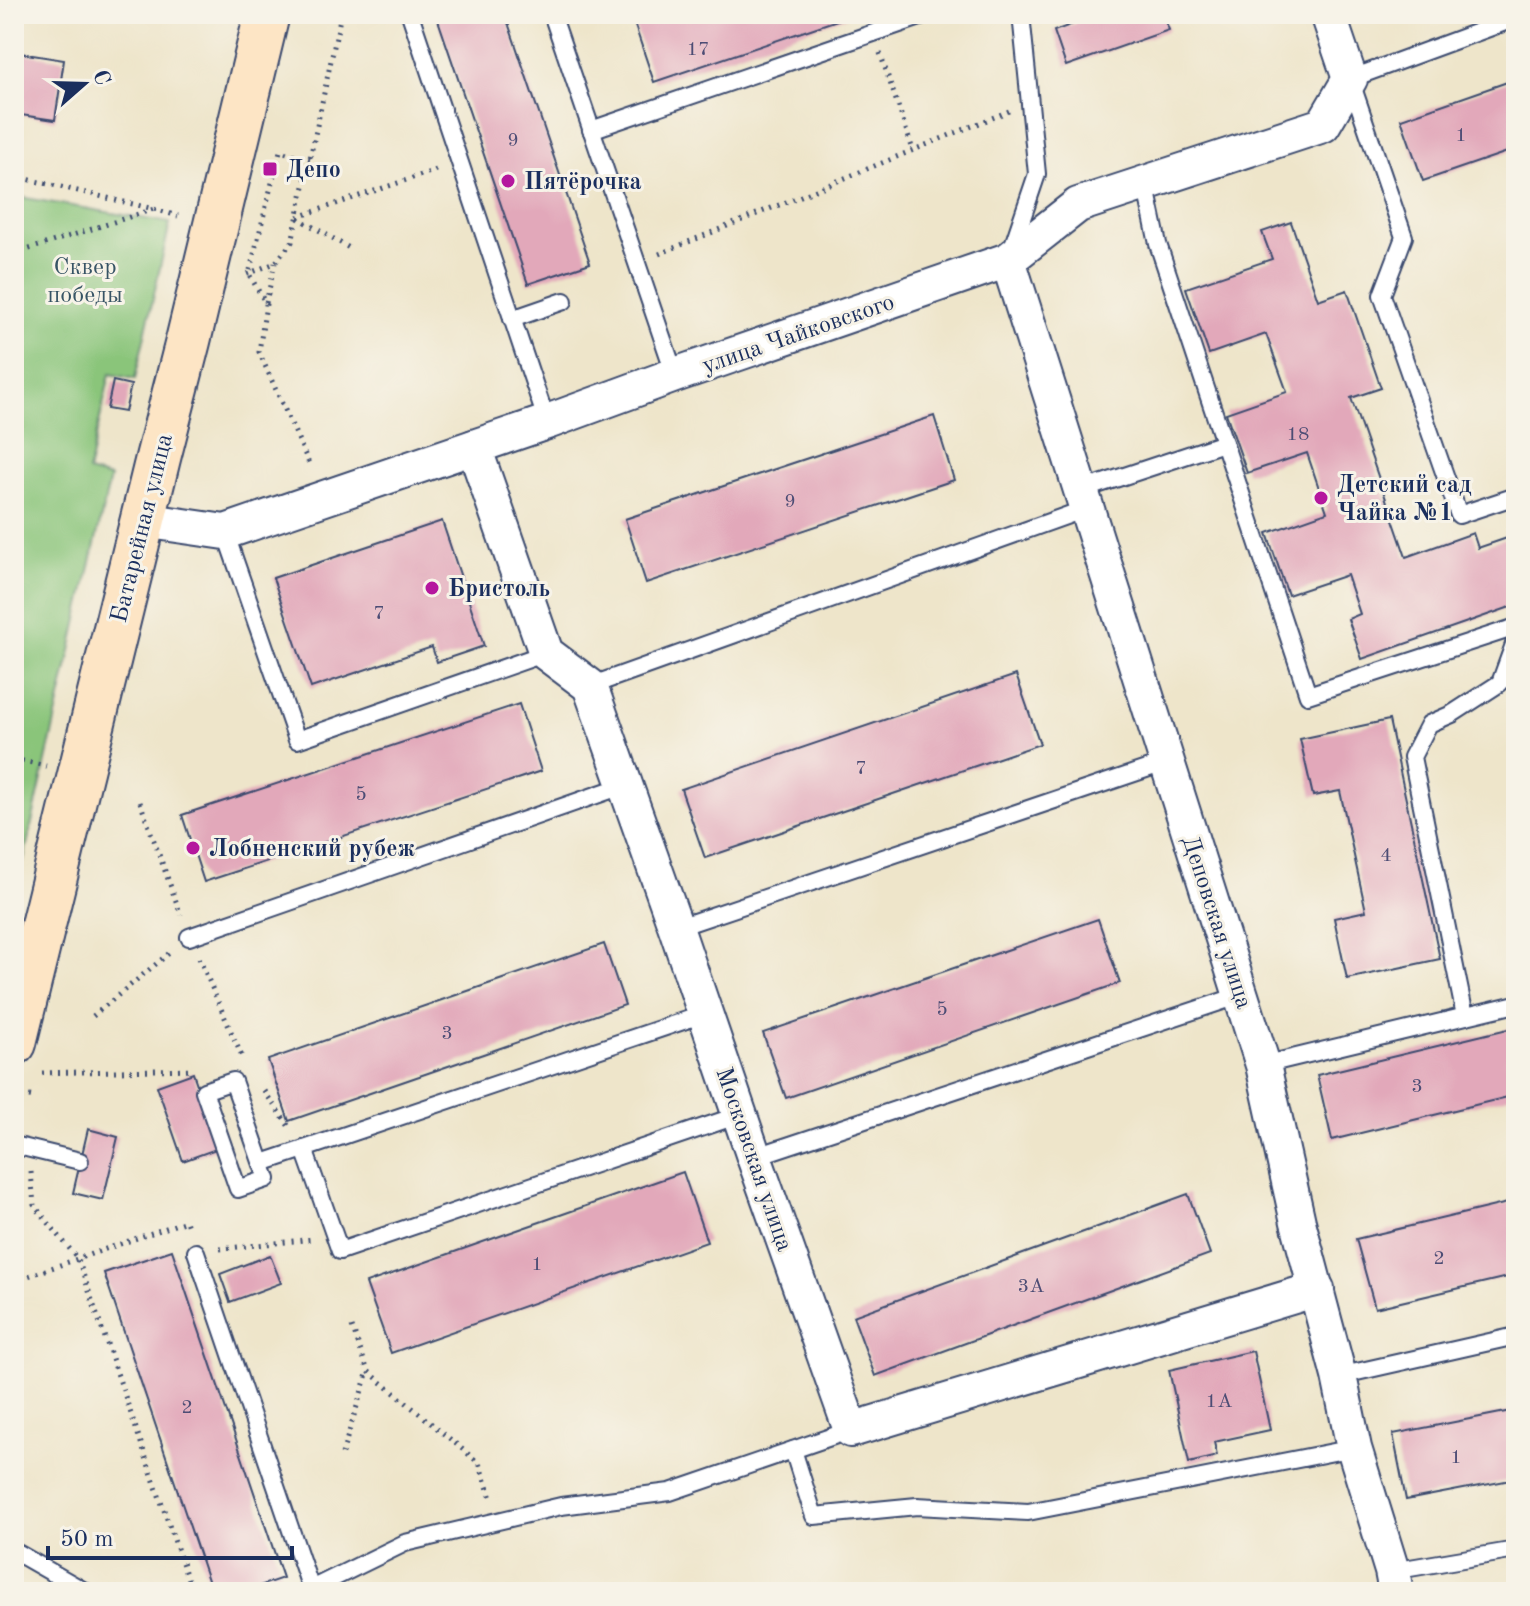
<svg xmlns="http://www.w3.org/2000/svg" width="1530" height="1606" font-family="'Old Standard TT',serif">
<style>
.green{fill:#8ac57a;stroke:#527a6c;stroke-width:2}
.building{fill:#e2a8ba}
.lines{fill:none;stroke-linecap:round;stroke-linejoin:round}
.lane-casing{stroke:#3b4a6e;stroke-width:20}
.street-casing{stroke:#3b4a6e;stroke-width:38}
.secondary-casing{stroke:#3b4a6e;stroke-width:48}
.path{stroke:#3b4a6e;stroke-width:5;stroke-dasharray:2 6;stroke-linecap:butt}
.lane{stroke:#fff;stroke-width:16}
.street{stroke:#fff;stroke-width:34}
.secondary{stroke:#fde5c5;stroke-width:44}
.poi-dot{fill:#b5179e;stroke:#f7f3e8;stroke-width:3}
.labels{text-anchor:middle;stroke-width:6;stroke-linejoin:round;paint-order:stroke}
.number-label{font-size:20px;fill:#4d4d75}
.poi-label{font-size:24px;font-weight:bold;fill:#1b2f5e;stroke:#f7f3e8;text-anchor:start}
.park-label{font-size:24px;fill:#375465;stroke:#f7f3e8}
.street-label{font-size:24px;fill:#1b2f5e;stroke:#f7f3e8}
</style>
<rect width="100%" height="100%" fill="#f7f3e8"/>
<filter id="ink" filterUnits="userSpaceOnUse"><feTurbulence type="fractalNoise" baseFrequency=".0125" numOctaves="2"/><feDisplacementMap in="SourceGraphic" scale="16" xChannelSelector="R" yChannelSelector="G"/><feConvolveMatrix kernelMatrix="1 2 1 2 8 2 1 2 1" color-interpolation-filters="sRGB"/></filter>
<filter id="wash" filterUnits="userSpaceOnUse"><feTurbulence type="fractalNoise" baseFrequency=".006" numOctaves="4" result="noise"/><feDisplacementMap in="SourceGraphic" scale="32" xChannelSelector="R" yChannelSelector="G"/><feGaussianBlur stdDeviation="1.8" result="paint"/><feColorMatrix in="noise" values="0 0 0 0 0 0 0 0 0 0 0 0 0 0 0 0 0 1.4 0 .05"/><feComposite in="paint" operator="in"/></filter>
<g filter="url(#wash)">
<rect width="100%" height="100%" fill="#eee5ca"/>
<!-- green -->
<path class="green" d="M14 196 170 223 135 379 110 374 88 472 110 478 24 858 14 878Z"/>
<g id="blocks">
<!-- building -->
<g class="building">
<path d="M436 14H505L590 263 528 284Z"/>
<path d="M631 14H852V15L654 82Z"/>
<path d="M1072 14H1163L1169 30 1066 66 1054 31 1076 23Z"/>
<path d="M1241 14H1266L1244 23Z"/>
<path d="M14 52 64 60 55 120 14 114Z"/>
<path d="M1516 79V149L1423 181 1401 119Z"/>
<path d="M1291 222 1318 300 1347 290 1381 388 1351 398 1406 557 1473 533 1478 548 1516 535V605L1362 659 1348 619 1360 614 1347 575 1288 595 1267 533 1327 512 1307 453 1247 473 1226 413 1287 392 1266 334 1209 354 1186 288 1272 259 1262 232Z"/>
<path d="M113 381 131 385 125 412 107 409Z"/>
<path d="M934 416 954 480 646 583 625 519Z"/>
<path d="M442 521 484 646 437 662 432 647 311 688 273 578Z"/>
<path d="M1016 675 1040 744 705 858 681 789Z"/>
<path d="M519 704 541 771 204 882 182 815Z"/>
<path d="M1389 720 1440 959 1347 979 1334 918 1366 911 1340 791 1313 796 1300 739Z"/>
<path d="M1098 919 1120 983 786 1098 763 1033Z"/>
<path d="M604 944 625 1005 289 1121 268 1060Z"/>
<path d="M1516 1027V1095L1332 1140 1317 1075Z"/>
<path d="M193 1073 219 1148 183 1161 157 1086Z"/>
<path d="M88 1129 118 1137 103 1200 73 1193Z"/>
<path d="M683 1172 707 1242 391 1353 366 1283Z"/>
<path d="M1188 1194 1210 1254 875 1376 853 1316Z"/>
<path d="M1516 1201V1275L1375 1308 1356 1239Z"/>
<path d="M172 1250 283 1578 242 1592H212L104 1273Z"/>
<path d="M270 1255 281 1283 230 1302 220 1274Z"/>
<path d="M1253 1351 1270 1430 1214 1442 1217 1456 1189 1463 1169 1370Z"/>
<path d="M1516 1410V1479L1406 1500 1393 1434Z"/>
</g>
</g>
</g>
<g filter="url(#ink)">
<use href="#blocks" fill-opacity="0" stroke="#3b4a6e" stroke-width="2"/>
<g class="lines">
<defs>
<g id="lane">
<path d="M410 14 547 422"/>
<path d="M552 14 675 375"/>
<path d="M1516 18 1350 79 1404 237 1382 295 1459 515 1516 496"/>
<path d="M591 130 929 14"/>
<path d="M1145 182 1158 244 1308 695 1516 627"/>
<path d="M1011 251 1037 174 1021 14"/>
<path d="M512 319 564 301"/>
<path d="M1082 490 1224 443"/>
<path d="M225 532 297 740 546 653"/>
<path d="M590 686 1088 508"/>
<path d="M676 928 1167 762"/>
<path d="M189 937 625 785"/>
<path d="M704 1014 304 1149 340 1251 739 1115"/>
<path d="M1465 1016 1412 757 1429 724 1452 714 1500 683 1516 639"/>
<path d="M1263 1065 1516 1004"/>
<path d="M233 1081 267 1179 238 1189 204 1091Z"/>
<path d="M14 1145 80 1161"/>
<path d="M754 1157 1241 995"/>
<path d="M262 1163 304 1149"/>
<path d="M196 1252 311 1589"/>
<path d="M1339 1376 1516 1336"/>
<path d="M793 1450 814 1516 917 1506 1028 1512 1354 1448"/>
<path d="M14 1551 86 1592"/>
<path d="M1392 1571 1516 1550"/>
<path d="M308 1592 311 1589 405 1543 561 1506 670 1492 851 1430"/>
</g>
<g id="street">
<path d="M1008 260 1263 1065 1298 1222 1339 1376 1354 1448 1392 1571 1396 1592"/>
<path d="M474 447 546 653 590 686 676 928 754 1157 851 1430 1317 1289"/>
<path d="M143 520 225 532 547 422 675 375 1008 260 1078 205 1323 125 1350 79 1328 14"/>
</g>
<path id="secondary" d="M14 1043 158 458 188 341 267 14"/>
</defs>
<!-- lane casing -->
<use href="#lane" class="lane-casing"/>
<!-- street casing -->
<use href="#street" class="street-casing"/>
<!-- secondary casing -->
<use href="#secondary" class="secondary-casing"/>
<!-- path -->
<g class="path">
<path d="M880 53 913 150"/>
<path d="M310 159 280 151 249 274 266 304 259 352 311 468"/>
<path d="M14 176 154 209 178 216"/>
<path d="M298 217 436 170"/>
<path d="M298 218 351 249"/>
<path d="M14 254 154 209"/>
<path d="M659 254 1009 111"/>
<path d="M247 274 275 263 292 242 341 14"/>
<path d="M266 303 275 263"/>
<path d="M14 759 46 766"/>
<path d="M140 802 181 915"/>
<path d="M199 958 243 1059"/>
<path d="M93 1016 173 950"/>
<path d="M42 1073 193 1069"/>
<path d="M264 1091 290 1128"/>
<path d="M29 1096 35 1097"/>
<path d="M31 1172 34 1205 78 1259 192 1592"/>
<path d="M220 1249 313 1239"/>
<path d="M14 1281 186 1221 189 1230"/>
<path d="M352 1327 368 1371 479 1463 492 1501"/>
<path d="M342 1454 368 1371"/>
</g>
<!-- lane -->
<use href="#lane" class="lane"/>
<!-- street -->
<use href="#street" class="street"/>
<!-- secondary -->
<use href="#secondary" class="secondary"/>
</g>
</g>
<!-- markers -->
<g class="poi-dot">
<rect x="262" y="161" width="16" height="16" rx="4"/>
<circle cx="508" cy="181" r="8"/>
<circle cx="1321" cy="498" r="8"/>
<circle cx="432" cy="588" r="8"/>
<circle cx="193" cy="848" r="8"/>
</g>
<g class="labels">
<!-- number labels -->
<g class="number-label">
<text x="698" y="55">17</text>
<text x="1461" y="141">1</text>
<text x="513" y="146">9</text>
<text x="1298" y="440">18</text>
<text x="790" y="507">9</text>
<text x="379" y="619">7</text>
<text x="861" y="774">7</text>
<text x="361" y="800">5</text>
<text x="1386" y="861">4</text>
<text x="942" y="1015">5</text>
<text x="447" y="1039">3</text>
<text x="1417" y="1092">3</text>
<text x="1439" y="1264">2</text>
<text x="537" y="1270">1</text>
<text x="1031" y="1292">3А</text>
<text x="1219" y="1407">1А</text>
<text x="187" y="1413">2</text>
<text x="1456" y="1463">1</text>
</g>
<!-- poi labels -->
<g class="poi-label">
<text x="286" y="177">Депо</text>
<text x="524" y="189">Пятёрочка</text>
<text x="1337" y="492">Детский сад<tspan x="1337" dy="28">Чайка №1</tspan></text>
<text x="448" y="596">Бристоль</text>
<text x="209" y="856">Лобненский рубеж</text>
</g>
<!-- park labels -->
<g class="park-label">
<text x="85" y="274">Сквер<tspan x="85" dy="28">победы</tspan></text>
</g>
<!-- street labels -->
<g class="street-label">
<text transform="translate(798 333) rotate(-19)" y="8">улица Чайковского</text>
<text transform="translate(141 528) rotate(-76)" y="8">Батарейная улица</text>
<text transform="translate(1218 922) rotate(72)" y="8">Деповская улица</text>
<text transform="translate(755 1159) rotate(71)" y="8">Московская улица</text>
</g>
</g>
<!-- margin -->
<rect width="1530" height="1606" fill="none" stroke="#f7f3e8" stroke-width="48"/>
<!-- north arrow -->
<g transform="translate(84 84) rotate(70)" stroke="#f7f3e8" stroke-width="6" paint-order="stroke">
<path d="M0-6L14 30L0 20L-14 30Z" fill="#1b2f5e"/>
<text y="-12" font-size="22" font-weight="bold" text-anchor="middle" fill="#1b2f5e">С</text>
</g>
<!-- scale -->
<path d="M48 1546v12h244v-12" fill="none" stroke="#1b2f5e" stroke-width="4"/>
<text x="60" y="1546" font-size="24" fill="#1b2f5e" stroke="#f7f3e8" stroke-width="6" paint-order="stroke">50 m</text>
</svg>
